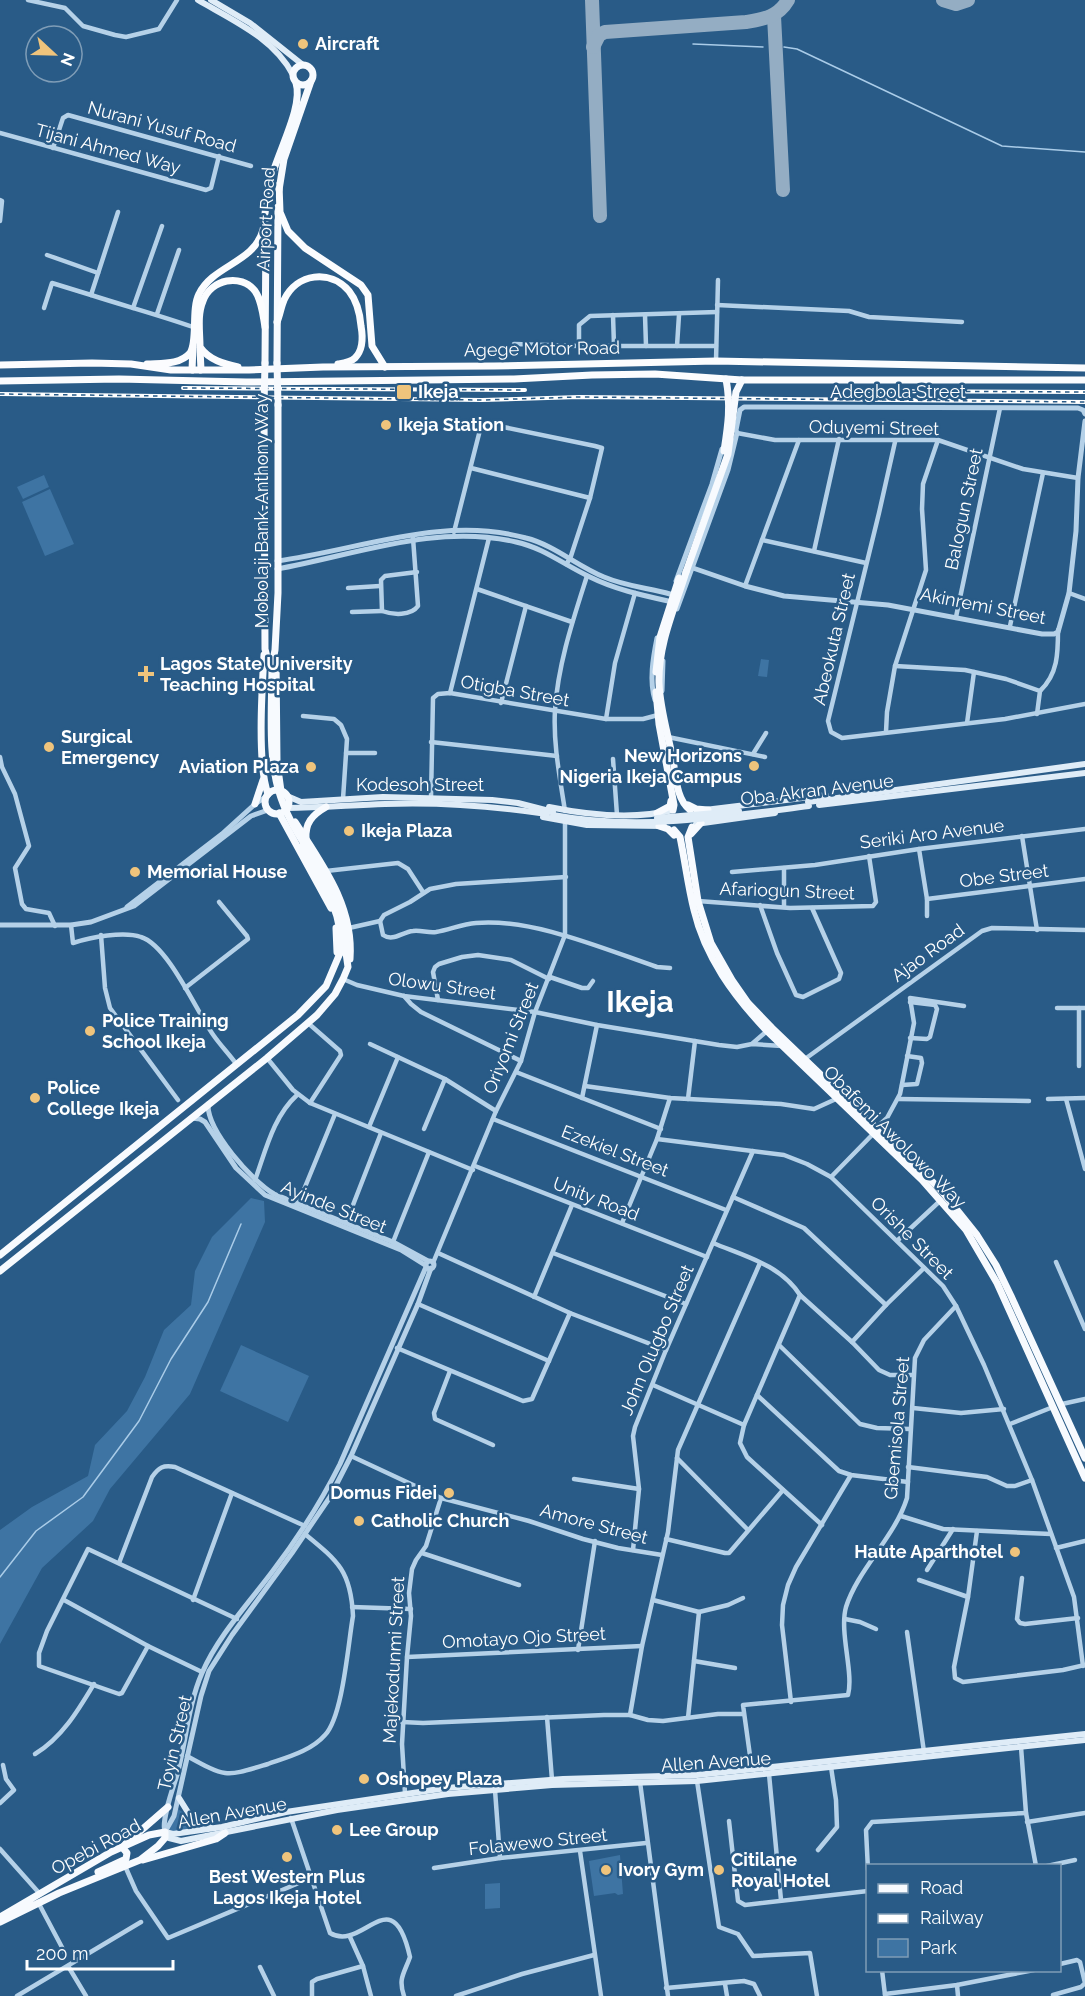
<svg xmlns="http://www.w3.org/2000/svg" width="1085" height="1996" font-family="Raleway,sans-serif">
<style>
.green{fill:#3e74a3}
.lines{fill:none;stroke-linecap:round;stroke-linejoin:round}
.stream{stroke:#aacce8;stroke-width:1.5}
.taxiway{stroke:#94adc3;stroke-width:14}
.minor{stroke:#b5d1e8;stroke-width:4.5}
.tertiary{stroke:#b5d1e8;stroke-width:5}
.secondary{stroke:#dfecf7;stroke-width:6}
.primary{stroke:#f7fafe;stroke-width:7}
.trunk{stroke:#fbfcfe;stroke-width:7}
.rail-casing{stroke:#fff;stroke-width:4}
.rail{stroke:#295b87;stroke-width:1.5;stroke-dasharray:4.5;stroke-linecap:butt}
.secondary-bridge{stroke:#dfecf7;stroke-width:6}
.primary-bridge{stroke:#f7fafe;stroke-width:7}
.poi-dot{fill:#efc47c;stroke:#295b87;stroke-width:2}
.labels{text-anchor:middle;stroke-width:5;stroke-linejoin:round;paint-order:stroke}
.poi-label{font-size:18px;font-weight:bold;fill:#fff;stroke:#295b87;text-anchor:start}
.street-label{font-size:18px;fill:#fff;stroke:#295b87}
.town-label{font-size:30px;font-weight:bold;fill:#fff;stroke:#295b87}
</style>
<rect width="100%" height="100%" fill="#295b87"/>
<!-- green -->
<g class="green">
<path d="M44 475 49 487 23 499 17 487Z"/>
<path d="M50 489 74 544 45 556 22 502Z"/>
<path d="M761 659 769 660 767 677 758 676Z"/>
<path d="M251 1198 264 1201 265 1222 190 1394 110 1489 93 1521 42 1568 0 1644V1530L32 1507 88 1476 95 1445 127 1411 145 1377 164 1330 191 1305 195 1271 212 1237Z"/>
<path d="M241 1345 309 1376 288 1422 220 1391Z"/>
<path d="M178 1809 197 1822 198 1826 173 1833 169 1831Z"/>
<path d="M620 1855 623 1894 618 1895 615 1893 594 1896 589 1861Z"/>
<path d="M500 1883V1908L485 1909V1884Z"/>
</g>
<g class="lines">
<!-- stream -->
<g class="stream">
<path d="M693 44 763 47"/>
<path d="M784 47 797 49 1002 146 1085 152"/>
<path d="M0 1577 36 1531 83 1497 139 1421 171 1359 208 1302 241 1224"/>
</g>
<!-- taxiway -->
<g class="taxiway">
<path d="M592 0 600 216"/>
<path d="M943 0 956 4 968 0"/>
<path d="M774 16 783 190"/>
<path d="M593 47 599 35 605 32 746 22C764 19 778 17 788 0"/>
</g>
<!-- minor -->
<g class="minor">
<path d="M28 0 65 8 83 26 115 35 126 37 159 29 177 0"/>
<path d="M0 133 206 190 211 188 219 156"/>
<path d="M53 148 63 118 68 115 251 166"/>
<path d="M0 200 2 201 0 221"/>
<path d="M118 212 91 295C125 306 159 315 193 327"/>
<path d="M47 255 98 273"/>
<path d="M717 305 849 311 869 317 962 322"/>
<path d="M44 308 52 283 91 295"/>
<path d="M133 308 162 226"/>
<path d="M157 314 179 250"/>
<path d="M613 315 614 346"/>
<path d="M645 315 646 346"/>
<path d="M514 344 579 346H716"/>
<path d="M579 346V325L590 316 717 312"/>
<path d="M677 346 679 315"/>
<path d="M716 361 718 280"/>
<path d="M737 433 775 440H938L1023 469 1078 478"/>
<path d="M895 442 879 513 828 721 831 732 842 738 1005 719 1085 704"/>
<path d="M471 468 590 498"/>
<path d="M454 532 481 426 484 423 595 446 602 448 590 498 570 559 566 564"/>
<path d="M413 538 418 606C411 616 393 615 382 611L381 580 385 576 417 572"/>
<path d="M762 540 866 563"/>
<path d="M814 551 839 439"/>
<path d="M745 586 799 440"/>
<path d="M348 588 380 586"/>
<path d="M477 589 572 622"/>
<path d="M1069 593 1085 599"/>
<path d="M352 612 382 611"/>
<path d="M956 617 1000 408"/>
<path d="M1010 626 1043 473"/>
<path d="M895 666 965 670 1006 679 1040 691 1037 714"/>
<path d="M1040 691C1058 674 1058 653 1058 630"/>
<path d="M450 693 489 538"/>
<path d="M501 703 526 606"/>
<path d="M303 716 334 719 341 725 347 739 343 799"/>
<path d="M606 719 615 663 635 593"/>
<path d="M967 723 974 672"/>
<path d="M886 732 887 712 895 666 926 570 922 509 923 484 938 440"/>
<path d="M668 737 765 757"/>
<path d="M431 742 557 756"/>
<path d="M346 753H375"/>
<path d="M753 754 766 733"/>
<path d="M0 757 2 767 15 794 29 846 15 868 22 904 26 909 49 913 55 926"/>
<path d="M613 759 617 815"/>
<path d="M431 798 433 698 438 694 450 693 606 719H643L658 715"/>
<path d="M565 811C560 778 553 744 555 710 558 664 573 620 587 576"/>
<path d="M1022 836 1037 930"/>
<path d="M919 849 927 899V916"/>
<path d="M784 868V907"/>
<path d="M326 871 398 863 408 869 423 892"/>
<path d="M732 872 815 865 919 849 1085 829"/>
<path d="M927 899 1085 879"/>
<path d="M698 901 790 908 873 906 876 902 869 856"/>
<path d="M760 905 777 953 796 995 803 997 839 979 841 973 812 908"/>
<path d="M380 921 383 935C393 942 402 932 413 931 421 930 428 933 436 932 449 930 462 924 476 923 532 918 604 949 657 967L670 968"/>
<path d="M380 921 384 915 410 902 430 889 456 884 566 877"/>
<path d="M71 925 73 943C91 937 124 931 141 937 169 946 197 1013 214 1036 221 1046 230 1055 237 1065"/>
<path d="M349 928 380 921"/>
<path d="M101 935 105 988 110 1008 178 1100"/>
<path d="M550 977 582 988H588L593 981"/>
<path d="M343 979 357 985 404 996 535 1012 597 1025 719 1045 737 1047 752 1044 782 1046"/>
<path d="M185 988 248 939 247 936 219 902"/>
<path d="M404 996 411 1004 421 1012 521 1061"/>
<path d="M438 1000 433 972 435 967 439 964 462 957 478 955 511 960 549 979"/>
<path d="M910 1002 935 1005 937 1009 930 1037 927 1039 910 1038"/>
<path d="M1057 1008H1085"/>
<path d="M308 1023 340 1051 341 1055 310 1103"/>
<path d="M753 1043 767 1031"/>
<path d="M370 1044 445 1079 496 1111"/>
<path d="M267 1058 293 1090 310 1103 473 1170"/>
<path d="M805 1059 982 931 992 928 1085 930"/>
<path d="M1079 1066V1008"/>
<path d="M516 1072 661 1129"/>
<path d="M902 1085 917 1084 922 1063 921 1058 907 1056"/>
<path d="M585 1086 670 1098 781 1104 814 1109 836 1099"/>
<path d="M582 1098 597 1025"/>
<path d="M688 1099 695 1041"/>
<path d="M899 1099 1029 1101"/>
<path d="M1048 1099 1085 1098"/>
<path d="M1066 1099 1085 1169"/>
<path d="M493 1119 726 1210"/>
<path d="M369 1127 398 1057"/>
<path d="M877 1127 887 1118 900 1094 914 1023 910 998 964 1006"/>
<path d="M424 1129 445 1079"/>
<path d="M657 1139 784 1155 807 1164 831 1177 943 1286 956 1306 984 1365 1032 1480 1074 1597 1083 1666"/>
<path d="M475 1166 707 1257"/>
<path d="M831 1177 873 1134"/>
<path d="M255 1180C266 1150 273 1117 297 1095"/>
<path d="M733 1197 804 1228 886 1305"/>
<path d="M298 1204 335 1114"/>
<path d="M346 1223 381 1133"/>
<path d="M622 1223 657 1139 670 1098"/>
<path d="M898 1240 941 1200"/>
<path d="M393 1242 429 1152"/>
<path d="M438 1253 570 1313 666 1350"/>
<path d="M553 1253 686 1304"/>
<path d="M1056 1262 1085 1329"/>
<path d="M433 1263 496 1111 521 1061 535 1012 565 935V822"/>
<path d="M800 1295 852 1342 879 1370 890 1375H913"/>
<path d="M534 1297 572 1205"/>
<path d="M418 1304 549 1361"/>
<path d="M852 1342 886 1305 924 1268"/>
<path d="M779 1345 860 1424 877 1428 910 1429"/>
<path d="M397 1348 523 1401 532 1399 570 1313"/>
<path d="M450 1371 434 1413 435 1419 493 1445"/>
<path d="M653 1385 744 1425 800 1295C781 1265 744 1256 713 1243"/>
<path d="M757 1395 839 1471 851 1475 908 1482"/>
<path d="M1062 1404 1085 1399"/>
<path d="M913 1408 961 1413 1004 1409"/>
<path d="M1010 1424 1053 1407"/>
<path d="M744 1425 740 1443 747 1457 822 1525"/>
<path d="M351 1456 441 1498 529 1521 583 1539 618 1548 662 1555"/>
<path d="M677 1458 748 1530"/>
<path d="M908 1467 987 1477 1007 1486H1015L1032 1480"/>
<path d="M574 1479 639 1489"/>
<path d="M901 1516 943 1529 1051 1534"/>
<path d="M977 1531 968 1597 954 1667 955 1678 963 1682 1063 1670 1085 1665"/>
<path d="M666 1539 725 1553H729L783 1490"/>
<path d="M1056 1548 1085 1541"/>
<path d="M633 1550 639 1489 633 1436 635 1427 666 1350 753 1151"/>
<path d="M422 1553 519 1585"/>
<path d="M119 1563 152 1477C159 1467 163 1465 175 1467L305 1526"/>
<path d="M927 1570 953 1529"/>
<path d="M1022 1578 1017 1619 1020 1623 1025 1624 1078 1618"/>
<path d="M919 1580 968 1597"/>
<path d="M64 1600 148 1646 202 1672"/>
<path d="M193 1600 232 1493"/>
<path d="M653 1600 699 1612 728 1605 743 1598"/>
<path d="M352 1607 411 1609"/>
<path d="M845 1619 860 1622 876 1629"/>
<path d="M907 1632 924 1752"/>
<path d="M148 1646 122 1693 119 1694 39 1666V1653L47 1631 88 1549 237 1619"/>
<path d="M578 1650 595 1541"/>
<path d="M407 1657 642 1646"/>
<path d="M694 1661 735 1668"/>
<path d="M791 1702 782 1625 783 1605 788 1585 796 1567 851 1475"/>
<path d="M630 1715 642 1646 668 1532 678 1450 760 1263"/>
<path d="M547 1717 552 1780"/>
<path d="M688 1718 699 1612"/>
<path d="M402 1722 423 1723 604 1715H630L648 1720 663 1721 718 1714H743"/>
<path d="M1021 1747 1026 1813 1036 1866"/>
<path d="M35 1754C62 1738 79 1709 94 1684"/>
<path d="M187 1756C227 1778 225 1777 268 1764 288 1757 311 1751 325 1735 343 1716 348 1644 353 1616 351 1571 338 1561 305 1534"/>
<path d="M752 1770 743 1705 848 1695C854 1673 839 1632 846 1607 858 1569 895 1537 907 1498L915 1358 924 1340 956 1306"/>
<path d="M769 1774 781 1900"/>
<path d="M697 1781 719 1927 738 1934 753 1956 810 1953 817 1996"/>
<path d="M640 1782 668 1996"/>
<path d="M495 1790 500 1858"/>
<path d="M405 1793 402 1744 407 1657 411 1616 409 1593 412 1569 416 1560 426 1546 441 1498"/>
<path d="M0 1803 14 1790 6 1779 3 1765"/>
<path d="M291 1818 330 1933C363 1953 392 1877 410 1957 404 1974 398 1978 404 1996"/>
<path d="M729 1821 738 1901 745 1905 868 1891"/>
<path d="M1027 1822 1085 1813"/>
<path d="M0 1849 40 1894"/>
<path d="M818 1850 837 1827 836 1800 831 1767"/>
<path d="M580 1851 601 1996"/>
<path d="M125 1866 136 1891 168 1938 313 1877"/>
<path d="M1047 1866 1075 1860"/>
<path d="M434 1868 500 1858 646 1843"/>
<path d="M868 1870 866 1830 872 1822 1026 1813"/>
<path d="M38 1902 65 1953"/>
<path d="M350 1937 363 1966 371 1996"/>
<path d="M68 1966 86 1996"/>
<path d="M260 1967 274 1996"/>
<path d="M882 1970 885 1995"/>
<path d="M725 1984 727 1996"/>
<path d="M957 1985 958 1996"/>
<path d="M666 1988 744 1981 754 1984 760 1996"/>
<path d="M885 1994 957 1985 1034 1970"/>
<path d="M1053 1995 1081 1987 1085 1983 1080 1962 1077 1960 1060 1964"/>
<path d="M17 1996 141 1922"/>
<path d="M312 1996V1982L317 1979 363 1966"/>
<path d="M456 1996 522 1974 594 1955"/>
</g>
<!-- tertiary -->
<g class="tertiary">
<path d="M277 561C359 550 443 515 526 538 554 545 577 566 604 577 625 586 648 588 670 594"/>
<path d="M693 568 745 586 784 596 888 605 1042 634H1054L1058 632 1069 593 1076 531 1078 478 1085 421"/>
<path d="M277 569C355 555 436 523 516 542 544 548 564 565 590 577 614 589 641 595 668 601"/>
<path d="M676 581 712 484 722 449"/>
<path d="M677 609 728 470 737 433 736 430 740 410 744 407 1078 408 1083 410 1085 414"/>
<path d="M662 691 663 661"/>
<path d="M655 700C649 681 653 658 657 638"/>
<path d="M127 907 222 834 255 804 267 796"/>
<path d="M0 925H71L91 922 134 906 251 816 268 810"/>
<path d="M208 1104C207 1131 252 1181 274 1194L393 1242 428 1261"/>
<path d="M191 1118 200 1119 205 1122 236 1168 265 1195 401 1250 425 1265"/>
<circle cx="430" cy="1265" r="4"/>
<path d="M165 1832C161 1821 173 1788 177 1775 186 1742 188 1705 202 1673 218 1636 248 1604 272 1572 298 1538 321 1502 340 1464L426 1267"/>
<path d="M165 1832 174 1816 201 1696 209 1671 232 1635 292 1553 330 1497 351 1456 418 1304 431 1268"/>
</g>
<!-- secondary -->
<g class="secondary">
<path d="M198 0C232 20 274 38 293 75"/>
<path d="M211 0 250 23 303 65"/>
<path d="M287 796 301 802 383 797 492 800 518 803 553 812"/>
<path d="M808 802 1085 764"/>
<path d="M819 805 1085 773"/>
<path d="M549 807C588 815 633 820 673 810"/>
<path d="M287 808C320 808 352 805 385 804 439 802 493 806 547 814"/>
<path d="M705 810 826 795"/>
<path d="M543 817 587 825 664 826"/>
<path d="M696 824 775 813"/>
<path d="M179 1798 189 1814 211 1828"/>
<path d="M165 1832 169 1838 181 1841 337 1810 448 1794 552 1785 697 1781 1085 1740"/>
<path d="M165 1832 173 1834 222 1827 286 1812 446 1788 563 1779 697 1775 1085 1734"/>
</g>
<!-- primary -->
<g class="primary">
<circle cx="303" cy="75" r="10"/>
<path d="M279 190 284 159 311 81"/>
<path d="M266 204C267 168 305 111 296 83"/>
<path d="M265 363 266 224"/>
<path d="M277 363 278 207"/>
<path d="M264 406 265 649 269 665"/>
<path d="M686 572C675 608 658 644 659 683 660 709 668 734 673 760 676 776 676 799 690 810"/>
<path d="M264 655C262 688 257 765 268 794"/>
<path d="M276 659 277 762 281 791"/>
<path d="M272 665 275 650 278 593V405"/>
<path d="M656 672 660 637 679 578"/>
<path d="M656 692 659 724 674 805 673 810"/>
<circle cx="277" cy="802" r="12"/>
<path d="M255 804 263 780"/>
<path d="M688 805 696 809 708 810"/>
<path d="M279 813 331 908"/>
<path d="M657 813 670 806 671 801"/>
<path d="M295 822C322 864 354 906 350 959"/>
<path d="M659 826 668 829 674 835"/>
<path d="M692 827 688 837 698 901 711 943 732 980 748 1003 772 1028 941 1190 977 1235 996 1265 1011 1296 1085 1458"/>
<path d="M674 830 680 837C685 861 688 886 694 910 705 957 734 996 767 1031L922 1180 966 1230 997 1283 1085 1478"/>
<path d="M691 834 701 823"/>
<path d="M306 839C305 823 312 815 326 807"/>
<path d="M336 928 337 952"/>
<path d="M0 1255 298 1015 326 986 340 953"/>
<path d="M0 1271 267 1058 317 1015 335 994 343 979 348 967 346 953"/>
<path d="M143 1860 216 1839 225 1833"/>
<path d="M98 1872 126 1859 127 1853 122 1847 168 1807"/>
<path d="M0 1917 111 1852 149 1835 165 1832V1838L158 1846 140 1860 59 1893 0 1922"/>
</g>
<!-- trunk -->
<g class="trunk">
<path d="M279 185 280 212 288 231 305 248 361 285 368 295 372 346 385 367"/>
<path d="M277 322C280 315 281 307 284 300 297 273 330 269 349 291 357 301 360 314 361 326 363 337 363 350 355 358 351 362 344 363 338 364"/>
<path d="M200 349 201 370"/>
<path d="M147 364C161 363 180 365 190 353 198 342 191 309 199 294 213 265 254 263 263 230 265 220 265 208 267 198"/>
<path d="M0 365 92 363 131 364 171 370H249L323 367 494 366 716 361 1085 368"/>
<path d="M238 367C224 364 209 360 200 347 200 332 197 315 203 301 211 279 241 273 255 291 262 301 263 316 265 327"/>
<path d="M192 370 193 347"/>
<path d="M0 381 119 379 246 382 514 379 592 375 655 374 742 380H1085"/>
</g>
<defs>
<g id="rail">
<path d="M183 388 525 390"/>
<path d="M858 391 1085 392"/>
<path d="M0 394 482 400 579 397 1085 402"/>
</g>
</defs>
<!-- rail casing -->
<use href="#rail" class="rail-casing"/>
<!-- rail -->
<use href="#rail" class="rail"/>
<!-- secondary-bridge -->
<g class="secondary-bridge">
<path d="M553 815C638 831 723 817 809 806"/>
<path d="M657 818 739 811"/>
</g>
<!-- primary-bridge -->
<g class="primary-bridge">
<path d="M277 363 278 405"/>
<path d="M264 406 265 363"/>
<path d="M724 451C728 425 731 406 726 379"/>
<path d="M686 572 728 454 736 392 742 380"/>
<path d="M272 665C272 706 267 760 281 798 301 856 349 886 346 953"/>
<path d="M301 847C321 880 345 913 340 953"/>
</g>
</g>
<!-- markers -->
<g class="poi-dot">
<circle cx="303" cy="44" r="6"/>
<rect x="396" y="384" width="16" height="16" rx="3"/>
<circle cx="386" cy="425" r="6"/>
<path d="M143 665h6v6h6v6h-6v6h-6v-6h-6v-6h6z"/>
<circle cx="49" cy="747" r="6"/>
<circle cx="754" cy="766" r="6"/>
<circle cx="311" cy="767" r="6"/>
<circle cx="349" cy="831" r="6"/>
<circle cx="135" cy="872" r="6"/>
<circle cx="90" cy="1031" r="6"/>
<circle cx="35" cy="1098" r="6"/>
<circle cx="449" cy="1493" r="6"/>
<circle cx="359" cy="1521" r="6"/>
<circle cx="1015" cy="1552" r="6"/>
<circle cx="364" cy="1779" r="6"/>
<circle cx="337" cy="1830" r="6"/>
<circle cx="287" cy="1857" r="6"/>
<circle cx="606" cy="1870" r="6"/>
<circle cx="719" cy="1870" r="6"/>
</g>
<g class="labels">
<!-- poi labels -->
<g class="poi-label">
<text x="315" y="50">Aircraft</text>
<text x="418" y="398">Ikeja</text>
<text x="398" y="431">Ikeja Station</text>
<text x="160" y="670">Lagos State University<tspan x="160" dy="21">Teaching Hospital</tspan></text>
<text x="61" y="743">Surgical<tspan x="61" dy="21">Emergency</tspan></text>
<text x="742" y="762" text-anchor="end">New Horizons<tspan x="742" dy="21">Nigeria Ikeja Campus</tspan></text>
<text x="299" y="773" text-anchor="end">Aviation Plaza</text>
<text x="361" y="837">Ikeja Plaza</text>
<text x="147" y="878">Memorial House</text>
<text x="102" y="1027">Police Training<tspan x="102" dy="21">School Ikeja</tspan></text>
<text x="47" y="1094">Police<tspan x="47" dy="21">College Ikeja</tspan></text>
<text x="437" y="1499" text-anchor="end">Domus Fidei</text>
<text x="371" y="1527">Catholic Church</text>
<text x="1003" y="1558" text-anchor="end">Haute Aparthotel</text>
<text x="376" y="1785">Oshopey Plaza</text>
<text x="349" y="1836">Lee Group</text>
<text x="731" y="1866">Citilane<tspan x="731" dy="21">Royal Hotel</tspan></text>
<text x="618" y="1876">Ivory Gym</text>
<text x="287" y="1883" text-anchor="middle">Best Western Plus<tspan x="287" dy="21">Lagos Ikeja Hotel</tspan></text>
</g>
<!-- street labels -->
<g class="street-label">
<text transform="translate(162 127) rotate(15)" y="6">Nurani Yusuf Road</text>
<text transform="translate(108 149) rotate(15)" y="6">Tijani Ahmed Way</text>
<text transform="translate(266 219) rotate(-87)" y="6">Airport Road</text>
<text transform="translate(542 349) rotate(-1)" y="6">Agege Motor Road</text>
<text x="898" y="398">Adegbola Street</text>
<text transform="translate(874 428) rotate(1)" y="6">Oduyemi Street</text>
<text transform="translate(964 509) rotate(-78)" y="6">Balogun Street</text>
<text transform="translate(262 511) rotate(-90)" y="6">Mobolaji Bank-Anthony Way</text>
<text transform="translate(983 606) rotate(11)" y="6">Akinremi Street</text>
<text transform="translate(834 639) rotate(-77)" y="6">Abeokuta Street</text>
<text transform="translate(515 691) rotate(10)" y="6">Otigba Street</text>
<text x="420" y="791">Kodesoh Street</text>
<text transform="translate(817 790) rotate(-7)" y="6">Oba Akran Avenue</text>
<text transform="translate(932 834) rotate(-7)" y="6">Seriki Aro Avenue</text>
<text transform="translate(1004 876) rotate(-7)" y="6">Obe Street</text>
<text transform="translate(787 891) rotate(2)" y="6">Afariogun Street</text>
<text transform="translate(928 953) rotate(-36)" y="6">Ajao Road</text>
<text transform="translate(442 986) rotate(8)" y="6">Olowu Street</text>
<text transform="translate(511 1038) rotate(-68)" y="6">Oriyomi Street</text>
<text transform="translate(895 1137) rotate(45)" y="6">Obafemi Awolowo Way</text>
<text transform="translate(615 1151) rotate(21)" y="6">Ezekiel Street</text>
<text transform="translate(596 1199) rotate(21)" y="6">Unity Road</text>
<text transform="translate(334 1207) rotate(22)" y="6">Ayinde Street</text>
<text transform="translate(912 1238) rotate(45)" y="6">Orishe Street</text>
<text transform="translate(657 1340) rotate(-67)" y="6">John Olugbo Street</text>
<text transform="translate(897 1428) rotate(-85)" y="6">Gbemisola Street</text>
<text transform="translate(594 1524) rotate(15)" y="6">Amore Street</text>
<text transform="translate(524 1638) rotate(-3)" y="6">Omotayo Ojo Street</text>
<text transform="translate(394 1660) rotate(-87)" y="6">Majekodunmi Street</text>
<text transform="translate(175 1743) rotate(-77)" y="6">Toyin Street</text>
<text transform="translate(716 1762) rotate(-4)" y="6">Allen Avenue</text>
<text transform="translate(232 1813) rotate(-10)" y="6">Allen Avenue</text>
<text transform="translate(538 1842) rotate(-6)" y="6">Folawewo Street</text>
<text transform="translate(96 1847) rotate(-28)" y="6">Opebi Road</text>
</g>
<!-- town labels -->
<g class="town-label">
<text x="640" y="1012">Ikeja</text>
</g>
</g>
<!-- legend -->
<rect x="866" y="1864" width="195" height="108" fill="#295b87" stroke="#7f9db7" stroke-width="1.5"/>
<rect x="878" y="1884" width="30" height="9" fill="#f7fafe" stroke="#7f9db7" stroke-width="1.5"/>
<text x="920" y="1894" font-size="18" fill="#ffffff">Road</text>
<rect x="878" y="1914" width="30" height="9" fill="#ffffff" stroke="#7f9db7" stroke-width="1.5"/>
<text x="920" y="1924" font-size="18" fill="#ffffff">Railway</text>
<rect x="878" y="1939" width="30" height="18" fill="#3e74a3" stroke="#7f9db7" stroke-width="1.5"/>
<text x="920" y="1954" font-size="18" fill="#ffffff">Park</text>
<!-- north arrow -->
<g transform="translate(54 54) rotate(112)"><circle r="28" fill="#295b87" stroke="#7f9db7" stroke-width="1.5"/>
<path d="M0-4.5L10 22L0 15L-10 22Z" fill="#efc47c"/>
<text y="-9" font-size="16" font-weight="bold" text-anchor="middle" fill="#ffffff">N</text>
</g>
<!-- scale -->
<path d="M27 1960v9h146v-9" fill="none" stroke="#ffffff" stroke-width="3"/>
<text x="36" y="1960" font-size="18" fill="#ffffff" stroke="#295b87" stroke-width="4.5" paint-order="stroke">200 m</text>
</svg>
